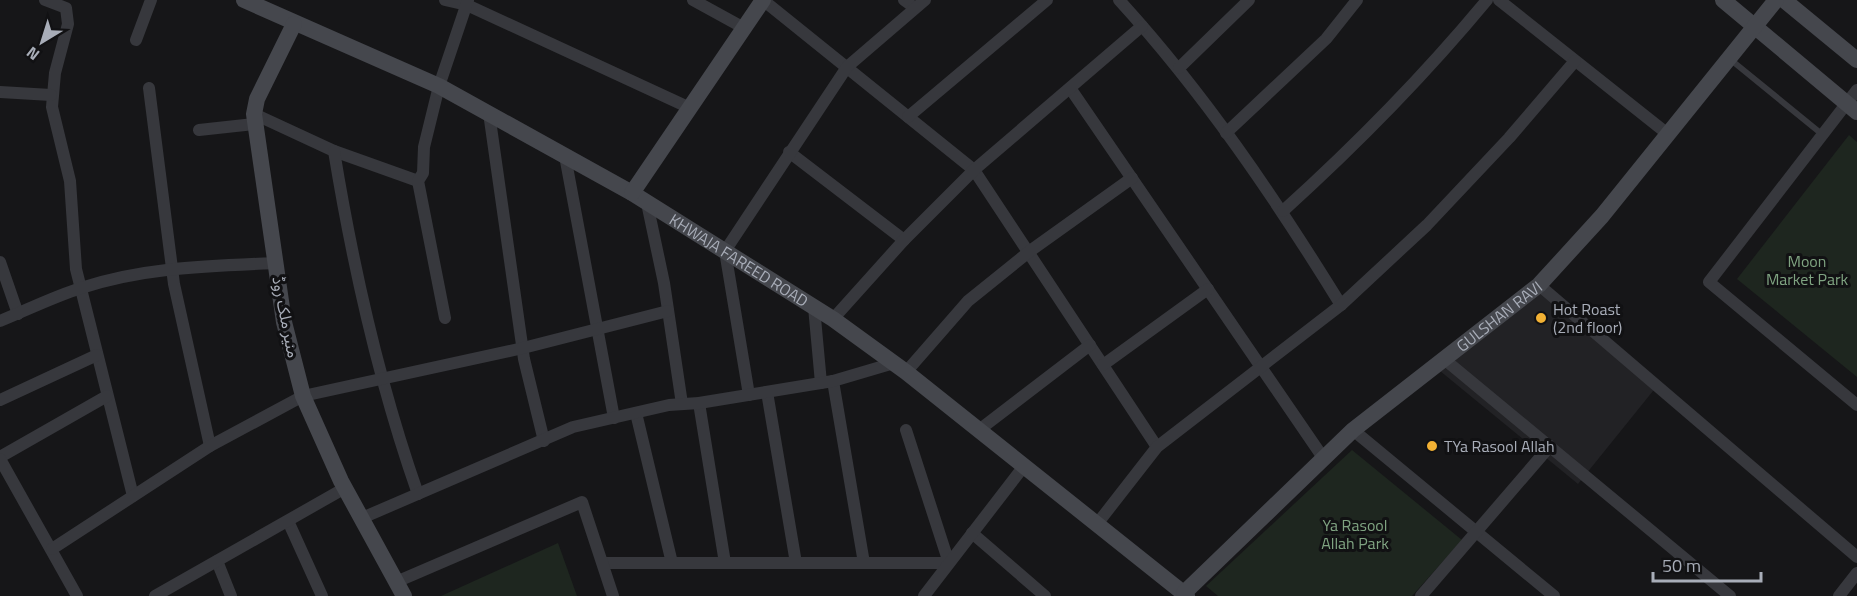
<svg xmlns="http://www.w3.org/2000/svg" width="1857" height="596" font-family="'Titillium Web','Noto Sans Arabic',sans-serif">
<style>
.built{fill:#222225}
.green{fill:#1e261f}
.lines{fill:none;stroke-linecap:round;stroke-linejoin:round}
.lane{stroke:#37383d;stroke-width:6}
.street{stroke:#37383d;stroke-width:12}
.secondary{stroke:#45474d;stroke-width:16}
.poi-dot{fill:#f2b134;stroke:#111113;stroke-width:2}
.labels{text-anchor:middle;stroke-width:6;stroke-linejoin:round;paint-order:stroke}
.street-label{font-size:16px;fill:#a8adb8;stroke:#111113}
.park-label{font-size:16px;fill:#7fa381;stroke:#111113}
.poi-label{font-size:16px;fill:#a8adb8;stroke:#111113;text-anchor:start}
</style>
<rect width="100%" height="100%" fill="#161618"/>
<!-- built -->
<path class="built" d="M1539 285 1657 386 1578 484 1434 366Z"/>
<!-- green -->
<g class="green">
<path d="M1849 135 1857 142V377L1737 279Z"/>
<path d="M1352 450 1462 540 1412 596H1218L1206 586Z"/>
<path d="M558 543 577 596H441Z"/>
</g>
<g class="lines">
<!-- lane -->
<path class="lane" d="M1731 60 1823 135"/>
<!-- street -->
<g class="street">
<path d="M45 0 66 8 68 24 55 73 52 107 70 181 76 269 133 496"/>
<path d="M445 0 467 5 690 108"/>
<path d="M693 0 744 28"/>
<path d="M763 0 974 170 1157 447"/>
<path d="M904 0 915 8"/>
<path d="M1119 0C1204 93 1275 198 1341 305"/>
<path d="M1499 0 1669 135"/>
<path d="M136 40 151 0"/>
<path d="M1179 68 1249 0"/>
<path d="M149 88 174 284 210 446"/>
<path d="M1070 88 1324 459"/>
<path d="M1857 90 1709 282 1857 405"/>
<path d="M0 92 51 95"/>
<path d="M489 113 524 359 544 441"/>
<path d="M254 114 334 151 418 181"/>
<path d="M908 117 1047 0"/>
<path d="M199 130 254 124"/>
<path d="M1226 133 1326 39 1357 0"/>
<path d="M334 151C353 267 379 383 418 494"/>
<path d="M789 152 904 240"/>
<path d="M565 156 614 418"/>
<path d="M647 203 664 283 682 404"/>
<path d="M1283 211C1356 145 1424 76 1487 0"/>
<path d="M0 262 18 314"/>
<path d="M1539 285 1857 557"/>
<path d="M814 307 821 383"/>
<path d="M445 318 418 181 423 173 424 147 439 86 468 0"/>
<path d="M833 319 904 240 974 170 1142 26"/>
<path d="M0 321C27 310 53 297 81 288 144 267 210 266 276 263"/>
<path d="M1444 359 1730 596"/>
<path d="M1103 365 1208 289"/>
<path d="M906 372 968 301 1030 251 1132 178"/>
<path d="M833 381 864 563"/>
<path d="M767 392 796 563"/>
<path d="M749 395 725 251 847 67 925 0"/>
<path d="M0 400 97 355"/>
<path d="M699 403 725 563"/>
<path d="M636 413 672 563"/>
<path d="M979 430 1090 345"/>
<path d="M1353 430 1554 596"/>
<path d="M0 457 107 396"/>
<path d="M0 459 77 596"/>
<path d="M362 518 573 427 669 405 699 403 833 381 894 363"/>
<path d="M288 521 322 596"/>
<path d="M1097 524 1157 447 1341 305 1427 225 1509 138 1575 61"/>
<path d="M972 533 1045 596"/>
<path d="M52 549 210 446 303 396 523 348 668 311"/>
<path d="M217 561 231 596"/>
<path d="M603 563H949L906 430"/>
<path d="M396 582 582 502 613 596"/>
<path d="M155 596 345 488"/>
<path d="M924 596 1024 466"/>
<path d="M1421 596 1550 446"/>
<path d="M1839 596 1857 573"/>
</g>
<!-- secondary -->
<g class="secondary">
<path id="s1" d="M244 0 439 86 632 193 833 319 906 372 1187 596"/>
<path d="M1723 0 1857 112"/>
<path d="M1784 0 1857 60"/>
<path d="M294 24 257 99 254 114 284 322 303 396 341 481 404 596"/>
<path d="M632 193 763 0"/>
<path id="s2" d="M1184 593 1353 430 1539 285 1602 216 1776 0"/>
</g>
</g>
<!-- markers -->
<g class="poi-dot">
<circle cx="1541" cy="318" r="6"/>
<circle cx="1432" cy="446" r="6"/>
</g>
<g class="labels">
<!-- street labels -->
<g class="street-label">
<text dy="6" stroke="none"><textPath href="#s1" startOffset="560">KHWAJA FAREED ROAD</textPath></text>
<text dy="6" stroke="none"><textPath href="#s2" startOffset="420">GULSHAN RAVI</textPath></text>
<text transform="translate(286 317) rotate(79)" y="6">منیر ملک روڈ</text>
</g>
<!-- park labels -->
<g class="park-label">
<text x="1807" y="267">Moon<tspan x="1807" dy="18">Market Park</tspan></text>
<text x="1355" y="531">Ya Rasool<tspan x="1355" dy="18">Allah Park</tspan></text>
</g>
<!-- poi labels -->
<g class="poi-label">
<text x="1553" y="315">Hot Roast<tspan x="1553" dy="18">(2nd floor)</tspan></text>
<text x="1444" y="452">TYa Rasool Allah</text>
</g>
</g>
<!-- north arrow -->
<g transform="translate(42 42) rotate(218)" stroke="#111113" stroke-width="4.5" paint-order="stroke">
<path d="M0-4.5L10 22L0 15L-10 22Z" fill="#a8adb8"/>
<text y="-9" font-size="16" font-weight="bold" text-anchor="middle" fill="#a8adb8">N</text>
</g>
<!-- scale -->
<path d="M1653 572v9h108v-9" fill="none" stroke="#a8adb8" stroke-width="3"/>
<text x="1662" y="572" font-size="18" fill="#a8adb8" stroke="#111113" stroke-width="4.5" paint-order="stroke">50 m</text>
</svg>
